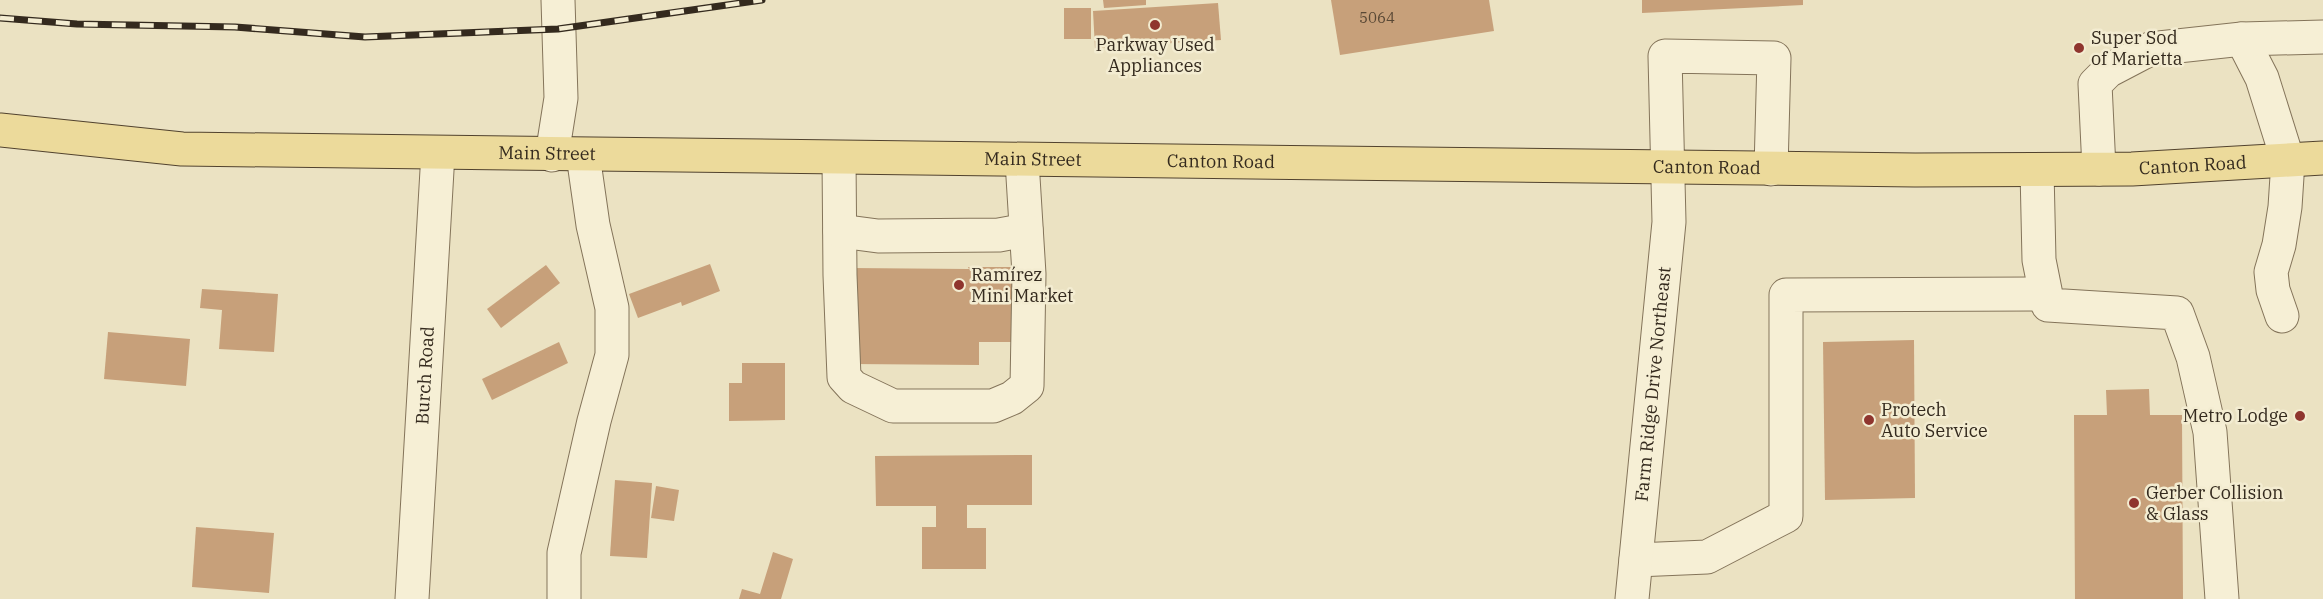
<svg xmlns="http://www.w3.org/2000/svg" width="2323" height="599" font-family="'IBM Plex Serif',serif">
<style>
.building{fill:#c7a07a}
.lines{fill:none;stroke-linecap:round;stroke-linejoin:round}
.minor-casing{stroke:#84745a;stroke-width:35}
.major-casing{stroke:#51422e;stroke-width:35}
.minor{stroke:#f6efd5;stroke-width:33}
.major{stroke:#ecda9b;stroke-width:33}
.rail-casing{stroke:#342a1e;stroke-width:7}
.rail{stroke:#f3ecd1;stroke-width:4.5;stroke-dasharray:14;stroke-linecap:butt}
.poi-dot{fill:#8f352e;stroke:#f3ecd1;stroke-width:2}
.labels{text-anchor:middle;stroke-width:5;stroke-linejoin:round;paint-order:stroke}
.number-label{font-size:15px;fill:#594835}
.poi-label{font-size:18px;fill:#342a1e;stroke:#f3ecd1;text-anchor:start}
.street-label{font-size:18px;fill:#342a1e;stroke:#f3ecd1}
</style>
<rect width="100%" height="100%" fill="#ebe2c2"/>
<!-- building -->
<g class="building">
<path d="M1103 0H1146V5L1104 8Z"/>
<path d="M1331 0H1489L1494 31 1340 55Z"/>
<path d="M1642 0H1803V5L1642 13Z"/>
<path d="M1218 3 1221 40 1095 48 1093 11Z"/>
<rect x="1064" y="8" width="27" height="31"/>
<path d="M710 264 720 291 682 306 681 302 638 318 629 294Z"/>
<path d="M546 265 560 283 501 328 487 309Z"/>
<path d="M968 267H1014L1013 342H979V365L851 364V268L969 269Z"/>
<path d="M202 289 278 294 274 352 219 349 222 310 200 308Z"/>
<path d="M108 332 190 339 186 386 104 379Z"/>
<path d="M1914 340 1915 498 1825 500 1823 342Z"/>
<path d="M559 342 568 363 492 400 482 379Z"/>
<path d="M742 363H785V420L729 421V383H742Z"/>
<path d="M2149 389 2150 415H2182L2183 599H2075L2074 415H2107L2106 390Z"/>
<path d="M1032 455V505H967V528H986V569H922V527H936V506H876L875 456Z"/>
<path d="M615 480 652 483 647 558 610 556Z"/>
<path d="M656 486 679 490 674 521 651 518Z"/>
<path d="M196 527 274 533 269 593 192 587Z"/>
<path d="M773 552 793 559 781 599H739L742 589 760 594Z"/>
</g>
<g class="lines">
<defs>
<g id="minor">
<path d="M2242 39 2262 78 2288 161 2285 207 2279 245 2271 272 2273 290 2282 316"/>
<path d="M552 155 561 98 558 0"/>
<path d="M839 158 840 275 844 377 853 387 893 406H993L1012 398 1027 386 1029 274 1022 161"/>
<path d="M2099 169 2095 84 2108 71 2150 49 2242 39 2323 37"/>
<path d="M2037 170 2039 260 2048 305 2177 313 2193 357 2210 432 2222 599"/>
<path d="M840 231 878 236 999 235 1026 230"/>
<path d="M1636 560 1707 557 1786 516V295L2045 294"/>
<path id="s1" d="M412 599 438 153"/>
<path d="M564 599V553L594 421 612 355V308L593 225 583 155"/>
<path id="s2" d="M1632 599 1669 222 1665 56 1774 58 1771 169"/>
</g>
<g id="major">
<path id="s3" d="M0 130 182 149 1915 170 2132 169 2323 158"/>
</g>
</defs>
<!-- minor casing -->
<use href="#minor" class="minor-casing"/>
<!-- major casing -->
<use href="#major" class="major-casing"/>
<!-- minor -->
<use href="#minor" class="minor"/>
<!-- major -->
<use href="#major" class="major"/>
<defs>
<path id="rail" d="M0 18 77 24 235 27 365 37 558 29 762 0"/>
</defs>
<!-- rail casing -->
<use href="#rail" class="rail-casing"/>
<!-- rail -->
<use href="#rail" class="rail"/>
</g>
<!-- markers -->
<g class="poi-dot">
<circle cx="1155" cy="25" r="6"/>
<circle cx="2079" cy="48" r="6"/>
<circle cx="959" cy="285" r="6"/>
<circle cx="2300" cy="416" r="6"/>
<circle cx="1869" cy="420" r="6"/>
<circle cx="2134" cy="503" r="6"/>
</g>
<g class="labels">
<!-- number labels -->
<g class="number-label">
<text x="1377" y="23">5064</text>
</g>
<!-- poi labels -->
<g class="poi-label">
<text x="2091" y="44">Super Sod<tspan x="2091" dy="21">of Marietta</tspan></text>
<text x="1155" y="51" text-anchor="middle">Parkway Used<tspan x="1155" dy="21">Appliances</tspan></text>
<text x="971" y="281">Ramírez<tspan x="971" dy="21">Mini Market</tspan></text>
<text x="1881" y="416">Protech<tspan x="1881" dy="21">Auto Service</tspan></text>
<text x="2288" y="422" text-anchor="end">Metro Lodge</text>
<text x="2146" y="499">Gerber Collision<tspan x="2146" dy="21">&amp; Glass</tspan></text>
</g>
<!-- street labels -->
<g class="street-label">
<text dy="6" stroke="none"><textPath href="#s3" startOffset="548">Main Street</textPath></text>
<text dy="6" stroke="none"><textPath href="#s3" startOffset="1034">Main Street</textPath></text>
<text dy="6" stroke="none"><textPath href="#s3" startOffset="1222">Canton Road</textPath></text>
<text dy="6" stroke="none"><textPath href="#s3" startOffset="2194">Canton Road</textPath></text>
<text dy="6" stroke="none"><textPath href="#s3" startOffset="1708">Canton Road</textPath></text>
<text dy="6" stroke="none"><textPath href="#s1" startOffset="224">Burch Road</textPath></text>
<text dy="6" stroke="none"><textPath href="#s2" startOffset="216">Farm Ridge Drive Northeast</textPath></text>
</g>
</g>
</svg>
